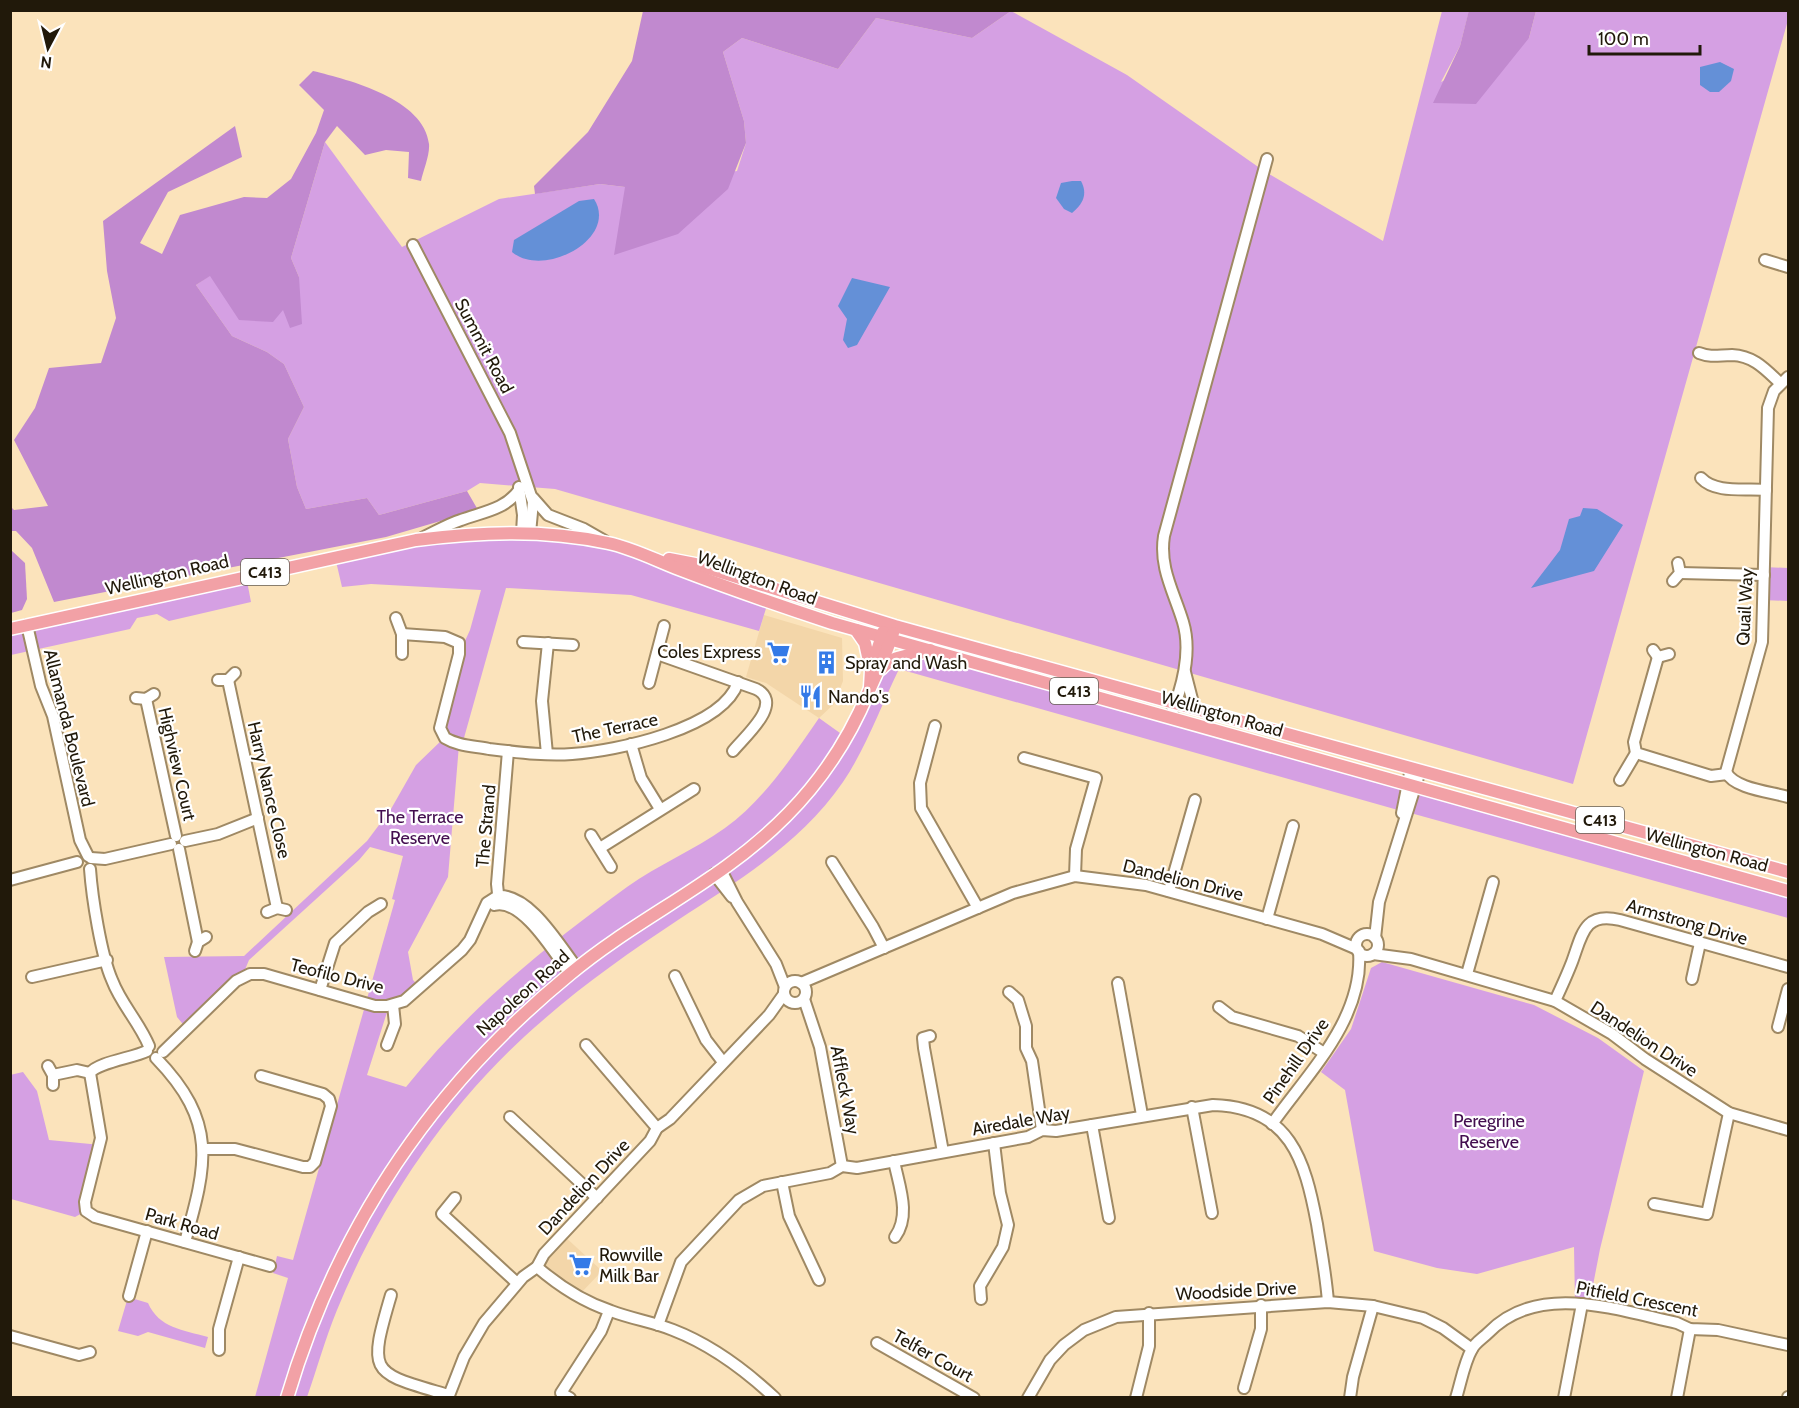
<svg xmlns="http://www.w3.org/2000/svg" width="1799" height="1408" font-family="Cabin,sans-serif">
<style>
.built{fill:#f3d6a9}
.green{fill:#d5a0e3}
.forest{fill:#c189cf}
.water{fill:#6490d7}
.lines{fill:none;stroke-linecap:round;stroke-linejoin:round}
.minor-casing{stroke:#9f8964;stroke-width:14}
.major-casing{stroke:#fff;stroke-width:15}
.minor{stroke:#fff;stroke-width:10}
.major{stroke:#f2a1a6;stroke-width:12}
.labels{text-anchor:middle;stroke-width:4.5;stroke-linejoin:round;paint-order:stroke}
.shield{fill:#fff;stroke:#645e54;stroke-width:1.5}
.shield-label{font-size:16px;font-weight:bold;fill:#21190a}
.street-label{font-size:18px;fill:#21190a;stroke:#fff}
.poi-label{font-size:18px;fill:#21190a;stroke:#fff;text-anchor:start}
.park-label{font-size:18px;fill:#430e4f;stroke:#fff}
</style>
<rect width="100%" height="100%" fill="#fbe3bb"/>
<!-- built -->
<g class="built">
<path d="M764 615 842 638 843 681 834 704 819 718 766 683 746 677Z"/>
<path d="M562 1234 602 1271 578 1296 539 1263Z"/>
</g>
<!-- green -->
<g class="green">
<path d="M1011 11 1127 75 1264 171 1383 241 1442 11H1469L1460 46 1441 82 1529 38 1536 11H1788V20L1573 784 555 489 480 483 467 491 379 515 367 498 306 509 297 487 288 439 304 407 284 364 267 352 232 336 196 285 209 276 299 277 291 258 325 142 402 247 499 199 600 184 625 187 737 171 746 143 744 121 723 52 742 38 838 69 876 18 972 38Z"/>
<path d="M449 536 606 542 768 602 759 631 631 595 506 588 462 745H459L448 877 408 952 413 980 420 987 389 1006 367 1075 406 1087C469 1008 546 946 627 887 658 865 694 850 725 828 764 800 792 757 819 718L847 738 881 670 930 650 1406 784 1405 812 899 669C881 706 866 748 843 782 800 844 739 880 678 920 631 951 584 984 542 1021 453 1097 381 1202 337 1310 325 1339 317 1369 307 1397H255L288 1278 273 1273 277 1256 293 1260 395 900 392 899 403 856 370 847 359 860 249 960 242 977 186 1028 177 1017 164 957 244 956 367 841 391 809 416 765 444 738 441 733 459 654 470 630 481 590 371 584 342 587 335 557Z"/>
<path d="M1764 567 1788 568V601L1763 600Z"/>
<path d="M246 576 251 602 169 621 157 614 137 618 130 629 11 655 10 629Z"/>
<path d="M1415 786 1788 891V918L1407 812Z"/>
<path d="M1382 962 1534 1005 1598 1038 1644 1071 1600 1249 1589 1306 1575 1303 1574 1247 1477 1274 1437 1268 1374 1251 1345 1090 1321 1072 1351 1029 1371 968Z"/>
<path d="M23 1072 37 1091 49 1140 101 1145 86 1211 75 1217 11 1199 10 1075Z"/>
<path d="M128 1297 148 1303C159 1328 183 1330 208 1337L205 1348 148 1332 138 1336 118 1331Z"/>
</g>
<!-- forest -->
<g class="forest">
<path d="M1469 10 1536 11 1529 38 1476 104 1433 103 1460 46Z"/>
<path d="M643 11 1010 10 1011 11 972 38 876 18 838 69 742 38 723 52 744 121 746 143 728 189 678 234 614 255 625 187 600 184 535 194 534 186 588 132 632 61Z"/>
<path d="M313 71C350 80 424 99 429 144 430 155 423 171 421 181L408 178 409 152 386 150 365 155 337 126 325 142 291 258 299 277 302 324 290 328 283 310 273 322 239 320 210 276 196 285 232 336 267 352 284 364 304 407 288 439 297 487 306 509 367 498 379 515 467 491 478 510 386 537 54 602 32 548 16 531H11L10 506 14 510 48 506 14 440 35 408 49 368 101 363 116 318 107 271 103 221 235 126 242 157 168 192 140 243 162 254 180 215 244 197 267 198 291 179 316 133 324 110 299 85Z"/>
<path d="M11 550 25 563 27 599 22 610 11 613Z"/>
</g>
<!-- water -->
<g class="water">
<path d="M1720 62 1734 69 1731 81 1719 92H1710L1700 85V67Z"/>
<path d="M1072 181H1081C1088 194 1083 204 1072 213L1064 209 1056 198 1061 183Z"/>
<path d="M594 199C619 238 544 279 512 252L514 240 579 201Z"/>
<path d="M852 278 890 287 857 345 848 348 843 340 847 319 838 306Z"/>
<path d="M1583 508 1597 509 1623 525 1594 571 1531 588 1560 550 1569 519 1580 516Z"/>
</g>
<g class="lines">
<defs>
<g id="minor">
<path d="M413 245 510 433 533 502 530 533"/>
<path d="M1765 260 1788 267"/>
<path d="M1699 353C1712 358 1719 355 1732 355 1754 356 1765 369 1780 383"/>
<path d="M1788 377 1774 391 1768 408 1762 642 1726 772C1734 789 1772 792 1788 797"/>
<path d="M1701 478C1716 494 1745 488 1766 490"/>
<path d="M519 487 523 515 522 533"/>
<path d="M533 498 548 515 584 529 605 541"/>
<path d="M422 538C435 532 448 524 461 520 482 512 505 510 519 490"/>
<path d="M1680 573 1764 575"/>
<path d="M1673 581 1680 573 1678 563"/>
<path d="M396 618 402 634V654"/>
<path d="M27 625 41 686 53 716 80 840 88 856"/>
<path d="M402 634 445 637 459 643V654L440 728 445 738C458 746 474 746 489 749 516 752 544 756 572 754 615 751 723 729 738 682"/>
<path d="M523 642 573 645"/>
<path d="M1653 650 1658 657 1669 654"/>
<path d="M657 654 756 689C785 703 744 737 733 751"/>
<path d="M1658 657 1634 742 1636 753 1711 776 1727 774"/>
<path d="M1185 672 1194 707"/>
<path d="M218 680H228L235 673"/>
<path d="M228 680 277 908"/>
<path d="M649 683 664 626"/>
<path d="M136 698 146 699 154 694"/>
<path d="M146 699 176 836"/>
<path d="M1170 717C1182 689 1192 652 1183 622 1174 592 1159 568 1164 536L1267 159"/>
<path d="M935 726 920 783 921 808 978 908"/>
<path d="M631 744 641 778 660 809"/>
<path d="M547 754 542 701 548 643"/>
<path d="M1024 758 1096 778 1076 849 1075 876"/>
<path d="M1620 780 1636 753"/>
<path d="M1402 813 1411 768"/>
<path d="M591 835 611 867"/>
<path d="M185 841 218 834 258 818"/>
<path d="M600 848 694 789"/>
<path d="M179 849 198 942"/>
<path d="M91 858 105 859 171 844"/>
<path d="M832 862 873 927 884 948"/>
<path d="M90 869C92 897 101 955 112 980 121 1004 139 1022 149 1046"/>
<path d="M721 870 737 902 776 964 785 987"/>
<path d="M714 874 732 897"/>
<path d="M10 880 77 862"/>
<path d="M1169 891 1195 800"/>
<path d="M499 903 497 884 508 751"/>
<path d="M494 905C522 897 555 954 570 974"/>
<path d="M267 912 277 908 286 910"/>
<path d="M1267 919 1293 826"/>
<circle cx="1367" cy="945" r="11"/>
<path d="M1375 938 1379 902 1420 771"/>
<path d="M195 951 198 942 206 937"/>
<path d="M1373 954 1411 959 1555 1001 1612 1034 1645 1059 1729 1113 1788 1130"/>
<path d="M1467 974 1493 882"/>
<path d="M675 976 706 1040 723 1062"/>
<path d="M32 977 107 960"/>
<path d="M1692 979 1700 943"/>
<circle cx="795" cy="992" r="11"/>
<path d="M801 983 1013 893 1075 876 1146 885 1322 934 1357 949"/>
<path d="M1118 983 1142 1115"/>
<path d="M320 990 335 943 368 912 381 904"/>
<path d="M1009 992 1018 1000 1026 1026V1048L1032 1061 1042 1130"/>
<path d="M804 999 820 1047 842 1166"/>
<path d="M1555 1001C1561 988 1567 975 1572 962 1582 935 1584 911 1620 920L1788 967"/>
<path d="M1219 1007 1232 1017 1298 1036 1324 1053"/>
<path d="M1778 1027 1788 989"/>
<path d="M930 1036 923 1038 924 1048 943 1152"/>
<path d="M387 1045 395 1024 393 1005"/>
<path d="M586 1045 657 1128"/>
<path d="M147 1051C133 1058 98 1062 90 1073L101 1138 85 1202 86 1211 95 1217 270 1266"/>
<path d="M163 1052 236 981 250 974H264L375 1006H387L404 1001 462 950 470 940 487 903 498 896C530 894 559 945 577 968"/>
<path d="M156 1058C218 1122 207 1164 185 1242"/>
<path d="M48 1066 53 1075V1085"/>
<path d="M53 1075 77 1070 90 1073"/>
<path d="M1192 1107 1212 1213"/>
<path d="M510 1117 597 1198"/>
<path d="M1272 1124C1308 1073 1364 1019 1359 951"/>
<path d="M1092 1125 1109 1218"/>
<path d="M204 1149H235L303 1167H310L315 1162 331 1106 329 1099 323 1094 261 1076"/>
<path d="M894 1161C899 1186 911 1215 895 1237"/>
<path d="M782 1182 789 1216 819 1280"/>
<path d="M455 1198 442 1214 517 1283"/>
<path d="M1654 1204 1707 1214 1729 1113"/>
<path d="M537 1267C559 1286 584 1302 611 1311 632 1319 653 1322 673 1330 712 1345 744 1369 775 1398"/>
<path d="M391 1295C367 1376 371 1372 448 1395"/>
<path d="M129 1296 147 1231"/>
<path d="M981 1299 980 1286 1003 1247 1008 1225 1000 1193 994 1143"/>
<path d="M658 1325 681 1262 739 1200 763 1186 830 1173 842 1166 857 1168 1028 1137 1042 1130 1056 1131 1213 1105C1290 1107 1305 1160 1317 1224 1321 1250 1326 1275 1328 1302"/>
<path d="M10 1336 79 1355 90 1352"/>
<path d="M877 1343 974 1398"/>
<path d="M219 1350V1329L239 1257"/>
<path d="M1244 1388 1261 1329V1305"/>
<path d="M448 1398 464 1357 484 1323 523 1277 537 1267 544 1254 650 1141 657 1128 670 1119 769 1015 784 994"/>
<path d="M570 1398 561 1393 601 1331 609 1311"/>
<path d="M1028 1398 1050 1360 1064 1345 1084 1330 1116 1317 1328 1302 1373 1306 1423 1318 1443 1328 1472 1349"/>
<path d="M1136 1398 1149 1346V1313"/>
<path d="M1350 1398 1353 1377 1373 1306"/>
<path d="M1456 1398C1461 1382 1464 1363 1472 1349 1475 1343 1483 1338 1488 1333 1538 1281 1617 1310 1677 1323L1690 1329 1718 1330 1788 1345"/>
<path d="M1564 1398 1582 1304"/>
<path d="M1677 1398 1690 1329"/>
<path d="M1788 1398V1397"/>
</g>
<g id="major">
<path d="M669 559 695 564 895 626 1788 872"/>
<path d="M10 629 416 540C480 532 544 529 608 543 632 548 653 559 676 568 728 588 780 606 832 623L1788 891"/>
<path d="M856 630 865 643 871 670"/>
<path d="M881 669C895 653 911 657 930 650"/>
<path d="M870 687 871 670 883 632"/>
<path d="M287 1398C338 1226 432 1087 570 974 619 933 676 903 727 866 791 820 838 765 868 693 877 672 886 655 893 633"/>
</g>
</defs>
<!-- minor casing -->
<use href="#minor" class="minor-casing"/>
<!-- major casing -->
<use href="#major" class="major-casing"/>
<!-- minor -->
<use href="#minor" class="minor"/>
<!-- major -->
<use href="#major" class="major"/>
</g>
<!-- icons -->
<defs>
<symbol id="supermarket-bare" viewBox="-9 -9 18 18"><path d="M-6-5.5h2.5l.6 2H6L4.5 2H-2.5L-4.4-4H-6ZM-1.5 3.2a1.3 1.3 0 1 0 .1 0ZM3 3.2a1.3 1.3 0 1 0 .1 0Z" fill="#347ae7" stroke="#fff" stroke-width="2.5" paint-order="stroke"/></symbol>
<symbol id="building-bare" viewBox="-9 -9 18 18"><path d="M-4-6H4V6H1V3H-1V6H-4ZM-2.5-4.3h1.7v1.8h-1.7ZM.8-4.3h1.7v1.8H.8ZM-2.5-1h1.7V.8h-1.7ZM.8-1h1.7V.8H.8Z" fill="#347ae7" stroke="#fff" stroke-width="2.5" paint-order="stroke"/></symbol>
<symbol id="restaurant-bare" viewBox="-9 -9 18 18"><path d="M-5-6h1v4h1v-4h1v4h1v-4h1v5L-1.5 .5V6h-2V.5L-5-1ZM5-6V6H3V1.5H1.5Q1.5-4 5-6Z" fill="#347ae7" stroke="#fff" stroke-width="2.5" paint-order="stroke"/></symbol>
</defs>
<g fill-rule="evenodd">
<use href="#supermarket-bare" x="762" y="636" width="33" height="33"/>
<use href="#building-bare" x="810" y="646" width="33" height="33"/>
<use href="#restaurant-bare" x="794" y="680" width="33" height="33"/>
<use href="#supermarket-bare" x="564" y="1248" width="33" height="33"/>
</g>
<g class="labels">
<!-- shield labels -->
<g class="shield">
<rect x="241" y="559" width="48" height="26" rx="4.5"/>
<rect x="1050" y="678" width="48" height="26" rx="4.5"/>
<rect x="1576" y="807" width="48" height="26" rx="4.5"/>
</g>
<g class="shield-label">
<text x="265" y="578">C413</text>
<text x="1074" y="697">C413</text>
<text x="1600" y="826">C413</text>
</g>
<!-- street labels -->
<g class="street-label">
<text transform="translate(484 346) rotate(62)" y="6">Summit Road</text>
<text transform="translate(167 575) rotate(-13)" y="6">Wellington Road</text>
<text transform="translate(757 578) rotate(20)" y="6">Wellington Road</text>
<text transform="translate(1745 607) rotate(-87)" y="6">Quail Way</text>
<text transform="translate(1222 714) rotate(16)" y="6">Wellington Road</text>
<text transform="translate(69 728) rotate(76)" y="6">Allamanda Boulevard</text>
<text transform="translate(615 728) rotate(-12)" y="6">The Terrace</text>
<text transform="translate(177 764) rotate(77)" y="6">Highview Court</text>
<text transform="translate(269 790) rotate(77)" y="6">Harry Nance Close</text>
<text transform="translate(486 826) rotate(-85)" y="6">The Strand</text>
<text transform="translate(1707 850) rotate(15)" y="6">Wellington Road</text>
<text transform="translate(1183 880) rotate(14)" y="6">Dandelion Drive</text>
<text transform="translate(1687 922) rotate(16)" y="6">Armstrong Drive</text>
<text transform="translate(337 976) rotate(14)" y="6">Teofilo Drive</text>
<text transform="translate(523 993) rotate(-42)" y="6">Napoleon Road</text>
<text transform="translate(1644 1039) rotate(33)" y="6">Dandelion Drive</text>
<text transform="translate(1296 1061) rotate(-55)" y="6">Pinehill Drive</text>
<text transform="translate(845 1090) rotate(79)" y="6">Affleck Way</text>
<text transform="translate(1021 1121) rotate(-10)" y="6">Airedale Way</text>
<text transform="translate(584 1187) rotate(-47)" y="6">Dandelion Drive</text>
<text transform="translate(182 1224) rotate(16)" y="6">Park Road</text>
<text transform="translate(1236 1291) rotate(-3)" y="6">Woodside Drive</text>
<text transform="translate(1637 1299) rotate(11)" y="6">Pitfield Crescent</text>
<text transform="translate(933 1356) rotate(29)" y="6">Telfer Court</text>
</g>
<!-- poi labels -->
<g class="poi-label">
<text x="761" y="658" text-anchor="end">Coles Express</text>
<text x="845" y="669">Spray and Wash</text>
<text x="828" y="703">Nando's</text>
<text x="599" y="1261">Rowville<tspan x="599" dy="21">Milk Bar</tspan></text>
</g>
<!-- park labels -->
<g class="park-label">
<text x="420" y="823">The Terrace<tspan x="420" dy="21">Reserve</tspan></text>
<text x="1489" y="1127">Peregrine<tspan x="1489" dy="21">Reserve</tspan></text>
</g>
</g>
<!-- border -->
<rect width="1799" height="1408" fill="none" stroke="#21190a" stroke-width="24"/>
<!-- north arrow -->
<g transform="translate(48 48) rotate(187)" stroke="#ffffff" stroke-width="4.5" paint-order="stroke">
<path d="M0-4.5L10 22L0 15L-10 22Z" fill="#21190a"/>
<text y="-9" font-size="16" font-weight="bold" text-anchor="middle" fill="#21190a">N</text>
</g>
<!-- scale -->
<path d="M1589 45v9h111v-9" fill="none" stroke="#21190a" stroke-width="3"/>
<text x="1598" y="45" font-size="18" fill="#21190a" stroke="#ffffff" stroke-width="4.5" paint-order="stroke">100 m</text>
</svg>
